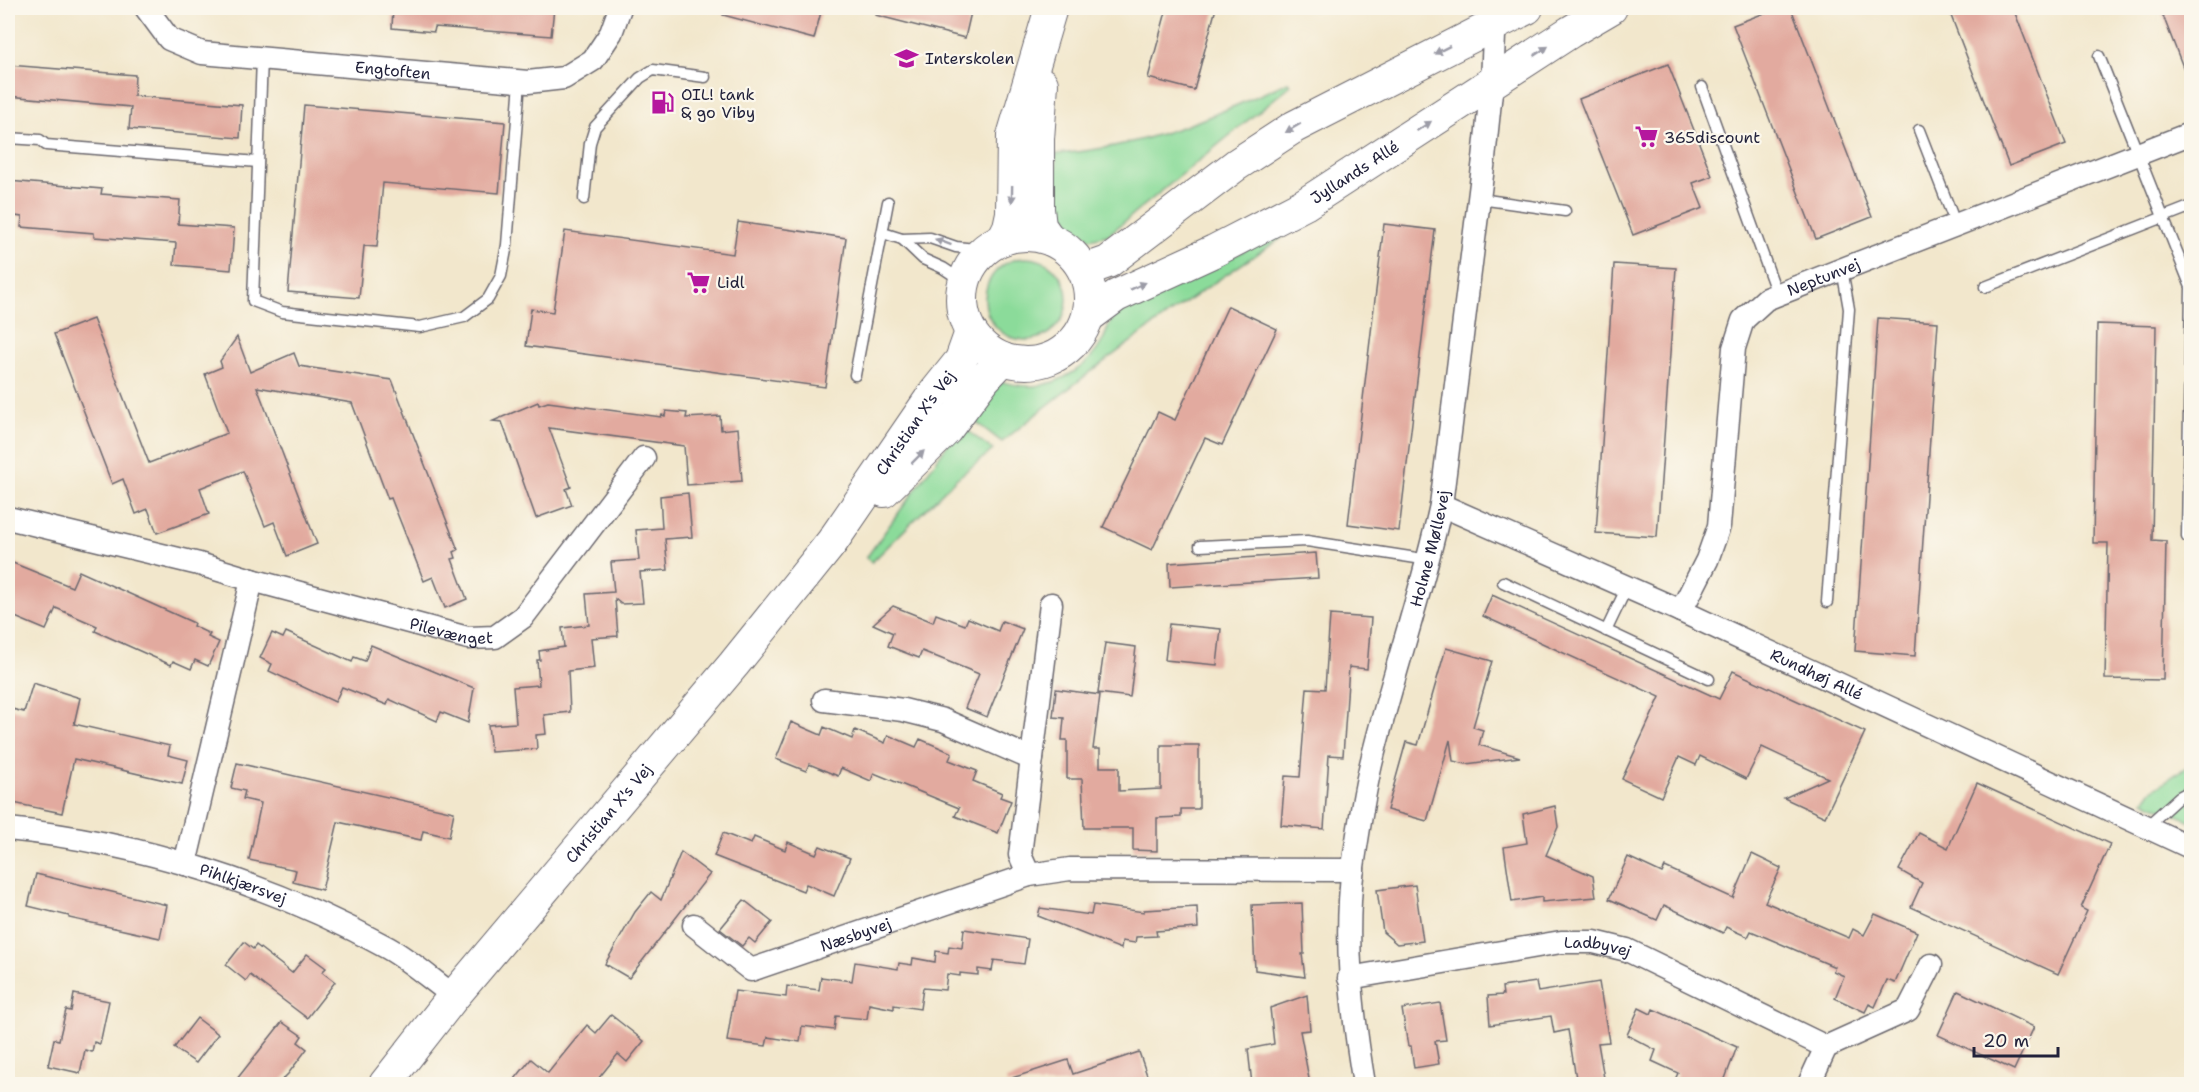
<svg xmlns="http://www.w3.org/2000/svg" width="2199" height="1092" font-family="'Shantell Sans',sans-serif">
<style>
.green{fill:#8bdb9a;stroke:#567e6a;stroke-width:1.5}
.building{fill:#e2aa9f}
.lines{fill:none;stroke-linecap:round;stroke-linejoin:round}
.lane-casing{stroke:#6b676e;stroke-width:13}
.street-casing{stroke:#6b676e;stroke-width:25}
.secondary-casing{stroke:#6b676e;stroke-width:34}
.lane{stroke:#fff;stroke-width:10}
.street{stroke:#fff;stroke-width:22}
.secondary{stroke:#fff;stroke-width:32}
.oneway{fill:#9c9ca7}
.labels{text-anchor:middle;stroke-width:4.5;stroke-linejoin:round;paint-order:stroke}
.poi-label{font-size:16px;fill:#22223b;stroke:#fbf7ec;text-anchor:start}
.street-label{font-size:16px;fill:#22223b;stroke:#fbf7ec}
</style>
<rect width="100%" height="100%" fill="#fbf7ec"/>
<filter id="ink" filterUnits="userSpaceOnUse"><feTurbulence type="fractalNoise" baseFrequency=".0167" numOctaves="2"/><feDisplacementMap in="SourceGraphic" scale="12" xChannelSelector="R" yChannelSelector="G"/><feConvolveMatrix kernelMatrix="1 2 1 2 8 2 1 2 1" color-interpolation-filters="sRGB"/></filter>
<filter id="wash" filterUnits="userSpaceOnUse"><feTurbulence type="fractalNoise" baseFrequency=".008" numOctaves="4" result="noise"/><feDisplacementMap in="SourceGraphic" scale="24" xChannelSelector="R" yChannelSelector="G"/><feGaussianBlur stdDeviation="1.35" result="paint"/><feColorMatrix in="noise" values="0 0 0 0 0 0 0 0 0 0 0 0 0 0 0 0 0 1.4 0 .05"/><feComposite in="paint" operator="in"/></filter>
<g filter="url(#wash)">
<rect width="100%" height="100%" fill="#f2e7cc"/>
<!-- green -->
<g class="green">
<path d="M1288 82 1291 85 1108 235 1090 239C1084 234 1077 229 1071 224 1054 206 1057 177 1056 154 1142 148 1211 118 1288 82Z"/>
<path d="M1285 235V236C1186 299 1092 368 1002 442L968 416 1002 382C1012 384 1024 387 1034 386 1061 384 1089 366 1102 342 1108 331 1109 319 1119 310L1267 240Z"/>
<circle cx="1026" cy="299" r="41"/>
<path d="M961 426 993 450 956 479 872 562 866 558Z"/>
<path d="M2191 764V821L2144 801 2151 791Z"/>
</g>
<g id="blocks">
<!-- building -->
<g class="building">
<path d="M393 8H554L551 36 435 27 434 32 392 28Z"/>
<path d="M724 8H822L814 39 723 15Z"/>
<path d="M876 8H972L965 38 875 15Z"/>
<path d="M1167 8H1216L1194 90 1148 78Z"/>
<path d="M1778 8H1791L1872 217 1816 239 1733 25Z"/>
<path d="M1948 8H2013L2066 144 2009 166Z"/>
<path d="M2160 8H2192V85H2190Z"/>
<path d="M1668 64 1712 176 1693 183 1703 208 1633 235 1579 99Z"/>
<path d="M8 65 135 75 134 96 242 105 240 138 129 129 131 107 8 96Z"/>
<path d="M304 105 505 122 499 193 383 183 377 247 364 246 359 298 288 292Z"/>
<path d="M8 181 102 189 101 194 180 200 178 224 234 228 231 270 174 265 176 243 94 237V233L21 227 22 217 8 215Z"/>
<path d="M738 222 846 238 825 387 526 346 531 309 553 312 565 231 733 254Z"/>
<path d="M1384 224 1435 230 1399 531 1348 524Z"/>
<path d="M1614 264 1676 268 1657 537 1596 533Z"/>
<path d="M1228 306 1277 329 1222 445 1205 438 1152 550 1103 527 1158 412 1175 420Z"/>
<path d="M1878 318 1938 322 1915 656 1855 651Z"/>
<path d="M93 319 149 463 227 433 205 374 222 367 220 361 237 337 250 372 294 353 299 366 392 380 458 550 454 552 456 558 452 559 467 599 445 608 433 577 424 581 391 498 388 499 352 403 257 387 317 544 287 556 274 522 265 526 243 471 200 488 209 514 157 533 148 509 136 514 123 479 112 484 54 334Z"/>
<path d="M2097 324 2156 326 2152 540 2166 541 2163 680 2105 679 2108 543H2093Z"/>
<path d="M538 402 539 405 548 402 661 417 662 415 665 416 666 411 687 413 686 418 720 416 721 430 738 428 742 481 687 485 684 446 549 428 571 487 566 489 572 505 536 518 502 422 493 421Z"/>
<path d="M688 493 692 537 665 539 668 570 640 572 643 603 621 604 615 599 618 636 591 638 594 668 568 671 570 712 544 715 546 734 536 735 537 749 491 752 488 725 516 723 513 687 539 685 537 660H540L539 651 564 647 562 628 589 625 586 594 614 592 611 562 639 560 636 530 662 528 660 496Z"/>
<path d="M1316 553 1318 578 1170 587 1169 563Z"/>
<path d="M8 561 72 587 79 571 194 623 193 626 210 634 208 637 219 642 208 666 195 660 191 669 173 661 171 665 95 631 97 626 56 608 46 630 8 614Z"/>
<path d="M1492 595 1719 699 1733 671 1865 732 1825 817 1784 798 1828 778 1762 747 1746 779 1700 756 1696 765 1679 757 1661 797 1622 779 1660 697 1483 616Z"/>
<path d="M893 606 933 622 936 614 965 625 968 618 998 631 1002 621 1023 629 987 717 965 708 979 674 922 651 919 658 888 646 893 633 873 624Z"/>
<path d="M1330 615 1371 618 1367 669 1349 667 1343 756 1329 755 1324 829 1281 825 1285 776 1300 777 1307 688 1325 689Z"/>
<path d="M1169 624 1221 629 1217 665 1165 660Z"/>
<path d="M286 632 352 662 354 657 365 661 371 645 474 688 468 723 441 712 437 721 389 699 387 705 342 687 335 702 269 671 272 664 260 658 272 633 283 638Z"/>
<path d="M1105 643 1136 647 1130 697 1098 693Z"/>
<path d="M1446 648 1492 661 1473 727 1483 730 1479 745 1520 757 1466 764 1453 761 1450 740 1427 821 1387 810 1406 742 1418 745Z"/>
<path d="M33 683 80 698 74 724 170 746 168 755 188 760 182 784 74 759 62 813 8 802V708L24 712Z"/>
<path d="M1056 689 1100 695 1093 749H1100V767H1119V791L1161 789V745H1199V809H1181V817L1157 818V851L1133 850V828H1084L1082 779H1067V740H1062L1064 718 1053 717Z"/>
<path d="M791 722 821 735 824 727 852 739 855 730 885 743 888 735 916 747 920 739 952 753 949 760 977 771 973 781 1002 793 1000 797 1011 801 998 833 955 816 959 808 874 773 871 781 841 768 838 776 809 764 806 771 776 759Z"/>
<path d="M237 763 454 812 449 837 423 831 421 840 338 822 322 890 293 882 296 870 249 860 261 803 243 799 245 791 231 788Z"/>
<path d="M1977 783 2110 844 2081 908 2087 911 2058 974 1911 907 1922 883 1899 870 1919 833 1948 848Z"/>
<path d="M1555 806 1558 827 1546 855 1593 876 1596 897 1542 902V897L1512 902 1504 847 1527 843 1523 814Z"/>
<path d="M723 833 751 844 754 837 785 850 788 842 816 854 820 846 850 858 834 896 806 884 803 891 714 856Z"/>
<path d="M681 852 710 874 629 978 605 964 635 912 651 892 661 900Z"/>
<path d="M1752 854 1781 868 1765 902 1849 938 1853 929 1864 935 1875 914 1917 932 1895 983 1887 980 1875 1007 1869 1004 1865 1012 1835 998 1844 976 1833 971 1835 967 1751 931 1748 937 1726 927 1723 933 1664 905 1657 920 1609 899 1628 857 1662 873 1665 867 1733 898Z"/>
<path d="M36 874 167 905 160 938 69 918V916L28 906Z"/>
<path d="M1415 885 1423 941 1397 944 1383 932 1377 890Z"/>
<path d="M744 900 772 922 755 943 749 938 742 946 720 929Z"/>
<path d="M1302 903 1304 954H1302L1305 977 1255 970 1252 905Z"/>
<path d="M1093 905 1144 912V910L1197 907 1198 928 1156 931 1157 936 1136 937 1135 943 1122 941 1121 949 1038 916 1040 908 1091 915Z"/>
<path d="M964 929 1028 939 1024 964 994 960 992 971 978 969V975L960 973V976L947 974 945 990 923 988 920 1009 894 1005V1009L869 1004 867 1019 836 1016 834 1030 802 1026 800 1042 768 1037 766 1046 727 1041 735 991 786 997 787 986 819 990 821 977 852 981 855 962 898 969 899 963 912 965 913 958 935 962 936 951 948 953 949 946 962 948Z"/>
<path d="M244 942 253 949 256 945 292 973 307 954 326 968 322 972 335 982 307 1018 250 975 246 981 226 965Z"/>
<path d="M1536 982 1538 992 1599 982 1609 1042 1598 1043 1605 1084H1577L1568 1030 1554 1033 1551 1016 1490 1025 1488 996 1503 995 1502 987Z"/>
<path d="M1958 991 2034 1027 2014 1070 1938 1035Z"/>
<path d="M74 994 109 1001 100 1044 94 1042 92 1052 85 1050 80 1073 48 1066 54 1039 59 1040 66 1010 71 1011Z"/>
<path d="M1307 995 1310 1030 1300 1031 1310 1084H1252L1248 1049 1274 1044 1270 1008Z"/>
<path d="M1440 1003 1446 1040 1435 1041 1439 1064 1414 1068 1411 1046H1408L1402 1009Z"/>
<path d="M1639 1008 1651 1014 1653 1009 1737 1047 1723 1084H1673L1678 1073 1652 1061 1656 1050 1627 1035Z"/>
<path d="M611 1015 644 1041 627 1062 618 1054 594 1084H511L531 1059 548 1073 587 1025 596 1033Z"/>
<path d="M197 1018 218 1034 196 1063 174 1048Z"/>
<path d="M282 1022 302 1036 298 1042 307 1049 288 1074 278 1084H233Z"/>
<path d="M1139 1052 1150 1084H1007L1006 1080 1068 1060 1073 1074Z"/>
</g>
</g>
</g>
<g filter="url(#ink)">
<use href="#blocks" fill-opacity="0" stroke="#6b676e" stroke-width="1.5"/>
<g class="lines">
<defs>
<g id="lane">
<path d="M2099 56 2191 287 2187 537"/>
<path d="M262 58 253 301 282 312 420 327 464 317 488 299 501 276 507 245 520 82"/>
<path d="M1702 87 1777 294"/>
<path d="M1919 130 1956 225"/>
<path d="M8 138 40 140 46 145 258 162"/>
<path d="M584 199 590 143 595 127 640 78 653 70 705 77"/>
<path d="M1480 199 1565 211"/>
<path d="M883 233 902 239 930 238 956 247 985 250"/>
<path d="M902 239 923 259 943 268 964 282"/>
<path d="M1985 287 2192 206"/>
<path d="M855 375 888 202"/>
<path d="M1200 546 1307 541 1429 560"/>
<path d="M1503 582 1709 679"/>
<path d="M1827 602 1849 309 1842 269"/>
<path d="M1606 631 1627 587"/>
<path d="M2146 827 2179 797 2192 790"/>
</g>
<g id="street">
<path id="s1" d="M146 8 169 39 202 53 528 82 564 78 593 60 611 33 620 8"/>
<path id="s2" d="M1441 505 1681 611 2192 848"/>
<path id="s3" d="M8 518 199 564 252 580 468 638 495 637 523 617 644 458"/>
<path id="s4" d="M1681 611 1707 560 1719 526 1734 348 1743 320 1766 299 2192 133"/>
<path d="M824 700 903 710 943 720 1032 759"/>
<path id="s5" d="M8 829C139 842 272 884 388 948 411 961 433 981 454 996"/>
<path d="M185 864 252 580"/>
<path d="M1029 875 1020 855 1051 604"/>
<path id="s6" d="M694 925 751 970 1029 875 1070 869 1353 870"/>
<path id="s7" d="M1349 978 1561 942H1594L1627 950 1826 1047 1809 1084"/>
<path d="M1826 1047 1908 1010 1931 965"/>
<path id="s8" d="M1364 1084C1352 1013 1344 940 1353 867 1358 833 1363 798 1371 764 1392 677 1422 592 1441 505L1484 159 1492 82 1495 12"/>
</g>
<g id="secondary">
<path d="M1042 84 1038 139V209L1040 226 1049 239"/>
<circle cx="1026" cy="299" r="64"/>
<path d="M1003 239 1009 227 1012 213 1013 136 1051 8"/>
<path d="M1082 266 1091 268 1108 262 1236 165 1294 127 1527 8"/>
<path id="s9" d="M1089 316 1116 296 1214 251 1305 204 1570 32 1611 8"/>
<path d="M884 491 946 430 985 378 1003 359"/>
<path id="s10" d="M385 1084 454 996 734 664 832 542 933 395 961 360 971 332"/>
</g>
</defs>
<!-- lane casing -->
<use href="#lane" class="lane-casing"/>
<!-- street casing -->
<use href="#street" class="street-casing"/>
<!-- secondary casing -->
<use href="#secondary" class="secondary-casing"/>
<!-- lane -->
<use href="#lane" class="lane"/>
<!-- street -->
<use href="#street" class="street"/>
<!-- secondary -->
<use href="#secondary" class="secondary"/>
</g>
<!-- one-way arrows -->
<defs><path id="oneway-solid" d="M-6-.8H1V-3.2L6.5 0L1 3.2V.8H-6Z" transform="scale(1.5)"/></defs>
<g class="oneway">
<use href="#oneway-solid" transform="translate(1442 50) rotate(153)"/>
<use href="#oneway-solid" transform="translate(1541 51) rotate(-33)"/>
<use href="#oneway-solid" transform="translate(1424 126) rotate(-33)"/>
<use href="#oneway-solid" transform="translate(1293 128) rotate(149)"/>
<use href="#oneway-solid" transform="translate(1012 194) rotate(91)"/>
<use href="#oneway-solid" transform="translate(943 242) rotate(-160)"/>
<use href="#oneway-solid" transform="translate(1138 286) rotate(-25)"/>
<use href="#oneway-solid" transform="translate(918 457) rotate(-45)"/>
</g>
</g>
<!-- icons -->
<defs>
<symbol id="school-bare" viewBox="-9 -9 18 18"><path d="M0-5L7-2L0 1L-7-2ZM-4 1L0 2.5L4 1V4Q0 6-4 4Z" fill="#b5179e" stroke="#fbf7ec" stroke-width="2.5" paint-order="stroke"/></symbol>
<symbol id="fuel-bare" viewBox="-9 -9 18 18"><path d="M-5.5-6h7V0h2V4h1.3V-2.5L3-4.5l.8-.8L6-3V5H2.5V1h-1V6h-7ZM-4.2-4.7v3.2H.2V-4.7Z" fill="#b5179e" stroke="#fbf7ec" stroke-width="2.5" paint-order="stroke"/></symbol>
<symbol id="supermarket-bare" viewBox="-9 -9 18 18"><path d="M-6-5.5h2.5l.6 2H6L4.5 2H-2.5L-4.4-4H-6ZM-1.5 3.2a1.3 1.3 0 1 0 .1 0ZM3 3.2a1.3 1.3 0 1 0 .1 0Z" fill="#b5179e" stroke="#fbf7ec" stroke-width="2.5" paint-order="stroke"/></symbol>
</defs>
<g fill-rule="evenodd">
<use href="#school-bare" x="890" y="42" width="33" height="33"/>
<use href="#fuel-bare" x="646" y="86" width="33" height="33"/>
<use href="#supermarket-bare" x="1630" y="120" width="33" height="33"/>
<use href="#supermarket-bare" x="682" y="266" width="33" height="33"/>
</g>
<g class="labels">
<!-- poi labels -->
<g class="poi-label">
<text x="925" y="64">Interskolen</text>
<text x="681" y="100">OIL! tank<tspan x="681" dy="18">&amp; go Viby</tspan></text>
<text x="1664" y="143">365discount</text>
<text x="717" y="288">Lidl</text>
</g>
<!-- street labels -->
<g class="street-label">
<text dy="6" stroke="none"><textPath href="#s1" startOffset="266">Engtoften</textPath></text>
<text dy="6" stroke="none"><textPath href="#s9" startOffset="303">Jyllands Allé</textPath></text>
<text dy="6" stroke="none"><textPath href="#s4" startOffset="394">Neptunvej</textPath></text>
<text dy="6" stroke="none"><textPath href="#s10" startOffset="848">Christian X's Vej</textPath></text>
<text dy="6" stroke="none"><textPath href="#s8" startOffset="546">Holme Møllevej</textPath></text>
<text dy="6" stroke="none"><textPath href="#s3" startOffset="458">Pilevænget</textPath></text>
<text dy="6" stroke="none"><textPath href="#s2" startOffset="412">Rundhøj Allé</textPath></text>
<text dy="6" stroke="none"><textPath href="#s10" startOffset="351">Christian X's Vej</textPath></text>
<text dy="6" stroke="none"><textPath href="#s5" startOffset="242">Pihlkjærsvej</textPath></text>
<text dy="6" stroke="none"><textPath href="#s6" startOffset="183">Næsbyvej</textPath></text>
<text dy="6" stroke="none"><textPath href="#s7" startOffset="252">Ladbyvej</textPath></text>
</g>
</g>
<!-- margin -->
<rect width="2199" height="1092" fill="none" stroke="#fbf7ec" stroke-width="30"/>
<!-- scale -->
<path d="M1974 1047v9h84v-9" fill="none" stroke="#22223b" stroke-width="3"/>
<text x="1983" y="1047" font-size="18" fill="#22223b" stroke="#fbf7ec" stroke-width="4.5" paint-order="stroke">20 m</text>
</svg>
